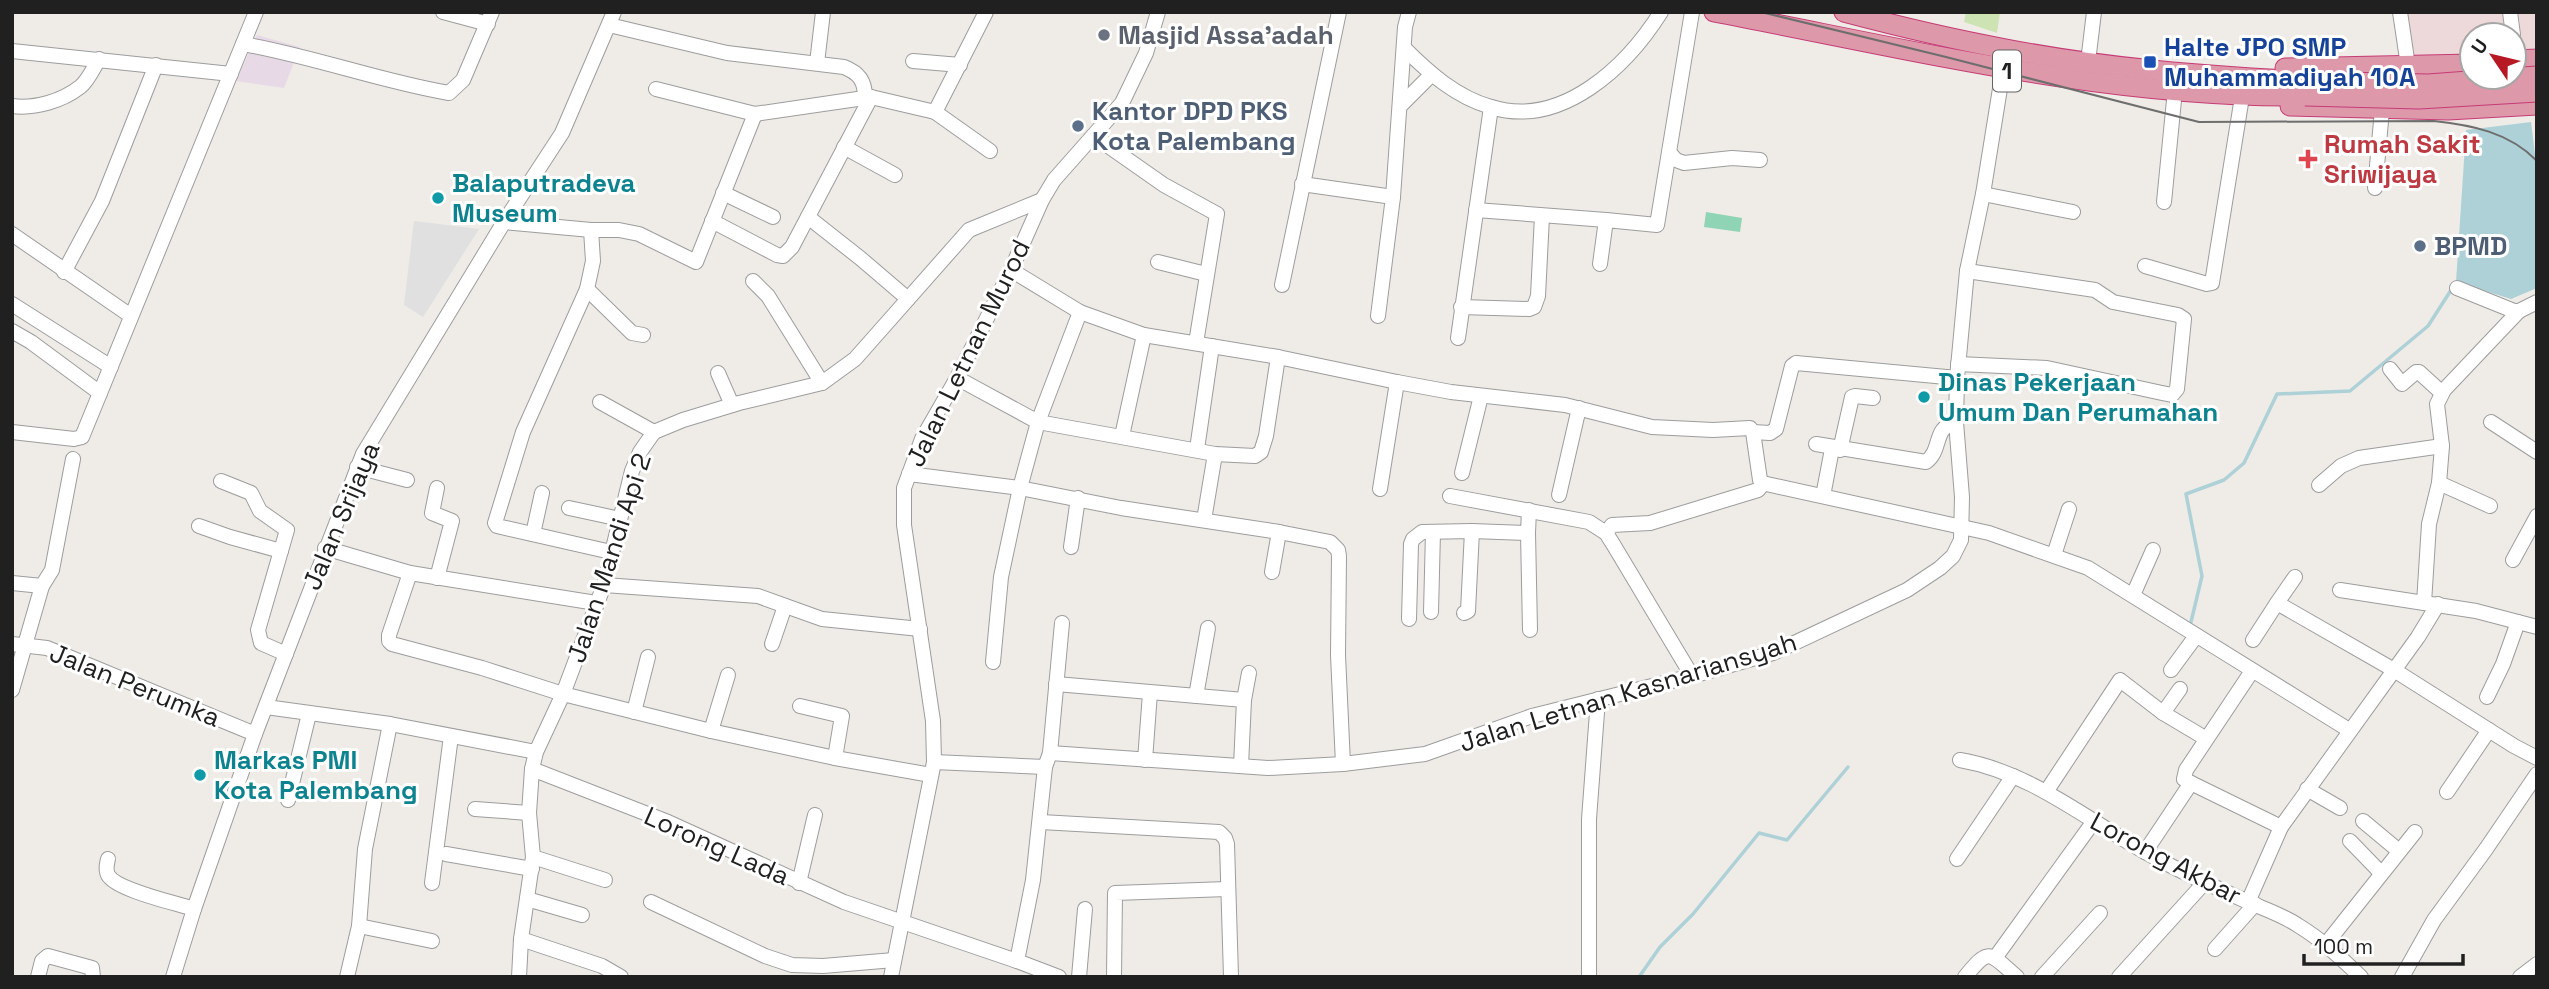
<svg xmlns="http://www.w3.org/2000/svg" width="2549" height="989" font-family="'Space Grotesk',sans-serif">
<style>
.commercial{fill:#edd9d9}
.industrial{fill:#e7dae6}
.grass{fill:#cee3b3}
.pitch{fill:#8fd4b4}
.parking{fill:#e0e0e0}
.water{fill:#add1d7}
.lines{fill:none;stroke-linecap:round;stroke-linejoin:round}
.stream{stroke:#add1d7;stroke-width:3.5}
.minor-casing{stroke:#9d9d9d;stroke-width:16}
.highway-casing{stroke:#c63b75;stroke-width:21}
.minor{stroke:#fff;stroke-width:14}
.highway{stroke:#dd98aa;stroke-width:19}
.tram{stroke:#6e6e6e;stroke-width:2}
.highway-bridge-casing{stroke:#c63b75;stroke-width:21;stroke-linecap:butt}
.highway-bridge{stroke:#dd98aa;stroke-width:19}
.worship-dot{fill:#6b7280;stroke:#fff;stroke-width:2.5}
.transit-dot{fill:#1a4fb4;stroke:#fff;stroke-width:2.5}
.service-dot{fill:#5c6f8a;stroke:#fff;stroke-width:2.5}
.health-dot{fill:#e0444e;stroke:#fff;stroke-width:2.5}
.culture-dot{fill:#0f9aa8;stroke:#fff;stroke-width:2.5}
.labels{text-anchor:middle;stroke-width:6;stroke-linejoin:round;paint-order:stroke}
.shield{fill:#fff;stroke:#636363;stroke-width:2}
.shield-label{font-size:24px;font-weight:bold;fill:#202020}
.worship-label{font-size:26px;font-weight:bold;fill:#5b616d;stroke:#fff;text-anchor:start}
.transit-label{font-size:26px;font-weight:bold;fill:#164399;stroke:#fff;text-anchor:start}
.service-label{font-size:26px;font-weight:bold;fill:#4e5e75;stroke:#fff;text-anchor:start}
.health-label{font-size:26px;font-weight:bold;fill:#be3a42;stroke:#fff;text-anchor:start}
.culture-label{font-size:26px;font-weight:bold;fill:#0d838f;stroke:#fff;text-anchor:start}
.street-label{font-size:26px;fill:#202020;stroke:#fff}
</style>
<rect width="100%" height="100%" fill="#efece7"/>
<!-- commercial -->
<path class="commercial" d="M2404 12H2537V48L2514 50V35H2472V55L2411 62Z"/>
<!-- industrial -->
<path class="industrial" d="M257 35 300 47 284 88 236 81Z"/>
<!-- grass -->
<path class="grass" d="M1966 12H2000L1997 33 1964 22Z"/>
<!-- pitch -->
<path class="pitch" d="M1706 212 1742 218 1740 232 1704 227Z"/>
<!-- parking -->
<path class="parking" d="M414 221 479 229 423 317 404 305Z"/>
<!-- water -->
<path class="water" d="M2531 122 2537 170V288L2511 299 2456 282 2466 130Z"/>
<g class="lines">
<!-- stream -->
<g class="stream">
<path d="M2191 622 2202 576 2186 494 2224 480 2244 463 2277 394 2350 391 2428 326 2453 287"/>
<path d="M1639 977 1660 947 1693 914 1759 833 1787 840 1848 767"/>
</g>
<defs>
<g id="minor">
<path d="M443 12 488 24"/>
<path d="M2400 12 2408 66"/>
<path d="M2510 12 2513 35"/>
<path d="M609 25 727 53 844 67C859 73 865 81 865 97"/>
<path d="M243 44C313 56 379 81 449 93L463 80 492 12"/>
<path d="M2514 46 2516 60"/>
<path d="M1404 48C1429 73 1456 97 1491 107 1562 129 1627 66 1661 12"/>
<path d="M12 51 231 74"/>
<path d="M913 61 960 65"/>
<path d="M2088 62 2094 12"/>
<path d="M817 63 823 12"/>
<path d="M656 89 755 114 871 97 935 112 990 151"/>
<path d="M1401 105 1431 75"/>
<path d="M12 106C35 109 62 101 80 87 88 81 94 67 99 59"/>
<path d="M935 112 986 12"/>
<path d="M1094 136 1164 185 1217 214 1196 343"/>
<path d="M844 147 895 175"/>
<path d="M1669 152 1676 160 1684 163 1732 158 1760 160"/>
<path d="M1302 184 1393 197"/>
<path d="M2375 188 2382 110"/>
<path d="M723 193 773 217"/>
<path d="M1983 194 2073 212"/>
<path d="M2164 202 2175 90"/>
<path d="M1476 210 1606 220"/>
<path d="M808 217 860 258 908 299"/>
<path d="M712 221 777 255 783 256 792 247 871 97"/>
<path d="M504 222 591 230 593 261 587 289 632 333 643 335"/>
<path d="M591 230H619L639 234 696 262 755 114"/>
<path d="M12 234 131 316"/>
<path d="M1158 262 1206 274"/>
<path d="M1600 264 1606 220 1657 225 1692 12"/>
<path d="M2145 266 2207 284 2212 283 2242 97"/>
<path d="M1011 270 1080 312 1144 335 1278 357 1397 382 1380 489"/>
<path d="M64 272 102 201 156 65"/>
<path d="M753 281 768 296 822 383"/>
<path d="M1282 285 1339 12"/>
<path d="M2457 288 2514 311H2519L2537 302"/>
<path d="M587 289 523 432 495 523 497 526 611 552"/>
<path d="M12 304 111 367"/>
<path d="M1461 307 1529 309 1534 307 1538 296 1542 216"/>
<path d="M1378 316 1393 197 1405 27 1409 12"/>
<path d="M12 331 31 342 100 393"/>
<path d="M1458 338 1491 107"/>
<path d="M1958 364 2047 368 2162 393 2172 395 2177 389 2184 319 2178 315 2113 302 2095 290 1967 271"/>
<path d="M2390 369 2402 384 2416 372H2419L2442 393"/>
<path d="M718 373 732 405"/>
<path d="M957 378 1038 422 1215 454 1255 456 1261 452 1266 436 1278 357"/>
<path d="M1397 382 1451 392 1565 405 1652 427 1713 430 1750 428 1753 432 1760 480 1762 483 1989 533 2088 568 2349 730"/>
<path d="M600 402 654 432"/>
<path d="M2491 422 2537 452"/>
<path d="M12 432 74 439 82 437 256 12"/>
<path d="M1753 432 1770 433 1776 429 1792 366 1796 363 1957 378"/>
<path d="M1122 436 1144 335"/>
<path d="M1816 444 1926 462C1943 449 1932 428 1956 422"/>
<path d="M1197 449 1212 346"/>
<path d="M1840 450 1852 397 1855 396 1873 398"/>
<path d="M357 467 407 480"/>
<path d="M1462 473 1481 396"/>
<path d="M909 474 1020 488 1121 508 1279 532 1330 542 1338 550 1339 556 1338 655 1343 764"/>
<path d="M221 481 251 493 260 511 287 530 258 630 261 643 286 654"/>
<path d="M2439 483 2490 506"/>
<path d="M2319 485 2341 466 2359 458 2442 446"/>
<path d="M1559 495 1579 408"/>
<path d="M1450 496 1589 522 1606 533 1613 544 1692 676"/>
<path d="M1823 496 1832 449"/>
<path d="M569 508 620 519"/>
<path d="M1204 520 1215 454"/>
<path d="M199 526 230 537 281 551"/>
<path d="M1528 533 1530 630"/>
<path d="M1606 533 1612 525 1650 523 1758 490 1764 483"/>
<path d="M533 534 542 493"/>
<path d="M1071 547 1078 498"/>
<path d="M325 548 410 573 596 603"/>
<path d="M2054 555 2069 509"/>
<path d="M2513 560 2537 516"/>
<path d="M1272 572 1279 532"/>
<path d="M410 573 389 635V641L392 644 482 668 563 694 711 731 835 758 931 775"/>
<path d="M437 578 452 521 432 513 437 488"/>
<path d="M12 583 42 586"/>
<path d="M604 585 758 596 822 619 920 629"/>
<path d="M2340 590 2476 611 2537 627"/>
<path d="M2133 595 2153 550"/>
<path d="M2277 603 2295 577"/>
<path d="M2424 603 2429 524 2439 483 2442 446 2437 404 2444 390 2519 311"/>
<path d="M1431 612 1433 532"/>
<path d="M1464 613 1468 611 1472 531"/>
<path d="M1409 619 1411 544 1413 539 1422 532 1472 531 1528 533 1529 510"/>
<path d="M2253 640 2277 603 2394 670 2514 746 2537 758"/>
<path d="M12 644 47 648 255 734"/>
<path d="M772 644 785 606"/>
<path d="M993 662 1001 577 1020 488 1038 422 1080 312"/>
<path d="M2171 670 2196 636"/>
<path d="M1056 684 1244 700 1241 766"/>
<path d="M12 690 42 586 52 570 73 459"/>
<path d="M1196 696 1208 628"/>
<path d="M2487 697 2503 664 2518 622"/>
<path d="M1244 700 1249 673"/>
<path d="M800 706 842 716 835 758"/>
<path d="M266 707 390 724 536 752"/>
<path d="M634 712 648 657"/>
<path d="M2163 713 2180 689"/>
<path d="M711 731 728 675"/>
<path d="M1050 753 1268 768 1343 764 1425 754 1532 716 1692 676 1773 653 1907 590 1940 568 1953 556 1961 540 1962 497 1956 422 1957 378 1967 271 1983 194 2003 70"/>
<path d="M1145 760 1150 693"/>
<path d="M1960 760C2030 772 2084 818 2145 852 2177 870 2212 886 2246 901 2264 909 2283 915 2299 926 2322 940 2341 958 2361 977"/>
<path d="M934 762 1045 767"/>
<path d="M532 769 668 822 844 902 1017 961"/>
<path d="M2191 783 2281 827"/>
<path d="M2307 789 2340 808"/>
<path d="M2046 792 2120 680 2163 713 2205 738"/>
<path d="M2447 792 2489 730"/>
<path d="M288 800 309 714"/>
<path d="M475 809 529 813"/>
<path d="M2363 821 2399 851"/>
<path d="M1041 822 1219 832 1225 838 1227 844 1231 977"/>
<path d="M2350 841 2381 873"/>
<path d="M2145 852 2191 783 2184 779 2186 770 2252 671"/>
<path d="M446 854 532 869"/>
<path d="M533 857 605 880"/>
<path d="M108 859C107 864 105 869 108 875 116 890 176 903 194 909"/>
<path d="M1957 859 2013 776"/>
<path d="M432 883 451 736"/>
<path d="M799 883 815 815"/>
<path d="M527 899 582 915"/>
<path d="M651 902 765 956 792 965 823 966 894 960"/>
<path d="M2248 902 2281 827 2418 637 2438 604"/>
<path d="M359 926 432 941"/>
<path d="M521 939 602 966 621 977"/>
<path d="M2326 944 2415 832"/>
<path d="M2215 949 2255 904"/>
<path d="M1995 958 2094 821"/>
<path d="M38 977 42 961 48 956 92 968 93 977"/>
<path d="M173 977 194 909 255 734 363 454 504 222 562 133 614 12"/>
<path d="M347 977 359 926 365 849 390 724"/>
<path d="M519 977 521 939 533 857 529 813 532 769 536 752 563 694 604 585 632 471 640 452 654 432 683 420 739 403 822 383 855 359 969 230 1042 200"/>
<path d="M891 977 934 762 933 721 904 525V488L922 439 957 378 1011 270 1042 200 1054 180 1122 103 1146 53 1158 12"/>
<path d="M1059 977 1017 961 1033 880 1045 767 1050 753 1062 623"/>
<path d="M1079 977 1085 909"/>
<path d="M1114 977 1115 893 1227 889"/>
<path d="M1589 977V819L1598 699"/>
<path d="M1965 977C1990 946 1989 953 2017 977"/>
<path d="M2042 977 2100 913"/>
<path d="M2119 977 2205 882"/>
<path d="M2402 977 2434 920 2486 849 2537 774"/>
<path d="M2520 977 2537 964"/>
</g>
<g id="highway">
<path d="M1714 12C1909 49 2105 98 2305 96"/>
<path d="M1844 12C1897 26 1951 39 2006 49 2104 68 2205 76 2305 81"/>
<path d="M2514 60 2537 59"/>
<path d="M2285 68 2472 64"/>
<path d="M2290 106 2448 110 2537 105"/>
</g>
</defs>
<!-- minor casing -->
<use href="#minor" class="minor-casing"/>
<!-- highway casing -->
<use href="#highway" class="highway-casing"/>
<!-- minor -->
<use href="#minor" class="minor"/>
<!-- highway -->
<use href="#highway" class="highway"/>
<!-- tram -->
<path class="tram" d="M1761 12 1946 57 2199 122 2434 121C2471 125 2509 132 2537 161"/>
<defs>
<g id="highway-bridge">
<path d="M2305 81 2428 84 2537 76"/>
<path d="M2305 96 2419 99 2537 92"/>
</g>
</defs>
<!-- highway-bridge casing -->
<use href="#highway-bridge" class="highway-bridge-casing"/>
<!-- highway-bridge -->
<use href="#highway-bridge" class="highway-bridge"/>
</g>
<!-- markers -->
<circle class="worship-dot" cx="1104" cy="35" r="7"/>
<rect class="transit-dot" x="2143" y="55" width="14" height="14" rx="3.5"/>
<g class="service-dot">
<circle cx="1078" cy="126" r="7"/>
<circle cx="2420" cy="246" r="7"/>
</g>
<path class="health-dot" d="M2304.5 148.5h7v7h7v7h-7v7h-7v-7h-7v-7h7z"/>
<g class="culture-dot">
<circle cx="438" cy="198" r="7"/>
<circle cx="1924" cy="397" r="7"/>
<circle cx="200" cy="775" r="7"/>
</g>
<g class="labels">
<!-- shield labels -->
<rect class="shield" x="1993" y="50.5" width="28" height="41" rx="5"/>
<g class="shield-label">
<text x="2007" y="79">1</text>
</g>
<!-- worship labels -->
<g class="worship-label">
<text x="1118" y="44">Masjid Assa'adah</text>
</g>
<!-- transit labels -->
<g class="transit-label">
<text x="2164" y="56">Halte JPO SMP<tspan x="2164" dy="30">Muhammadiyah 10A</tspan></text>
</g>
<!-- service labels -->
<g class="service-label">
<text x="1092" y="120">Kantor DPD PKS<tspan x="1092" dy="30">Kota Palembang</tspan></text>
<text x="2434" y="255">BPMD</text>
</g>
<!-- health labels -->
<g class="health-label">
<text x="2324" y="153">Rumah Sakit<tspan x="2324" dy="30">Sriwijaya</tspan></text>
</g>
<!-- culture labels -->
<g class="culture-label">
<text x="452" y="192">Balaputradeva<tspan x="452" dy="30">Museum</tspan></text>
<text x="1938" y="391">Dinas Pekerjaan<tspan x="1938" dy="30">Umum Dan Perumahan</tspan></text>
<text x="214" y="769">Markas PMI<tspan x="214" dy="30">Kota Palembang</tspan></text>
</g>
<!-- street labels -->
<g class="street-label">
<text transform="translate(968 353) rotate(-64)" y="9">Jalan Letnan Murod</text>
<text transform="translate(341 516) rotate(-67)" y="9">Jalan Srijaya</text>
<text transform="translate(609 558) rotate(-72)" y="9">Jalan Mandi Api 2</text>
<text transform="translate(135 685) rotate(22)" y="9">Jalan Perumka</text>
<text transform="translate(1628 692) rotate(-17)" y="9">Jalan Letnan Kasnariansyah</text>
<text transform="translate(717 846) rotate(24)" y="9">Lorong Lada</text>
<text transform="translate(2166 858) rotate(28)" y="9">Lorong Akbar</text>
</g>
</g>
<!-- border -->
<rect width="2549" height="989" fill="none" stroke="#202020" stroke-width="28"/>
<!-- north arrow -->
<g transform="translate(2493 56) rotate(305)"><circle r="33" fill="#ffffff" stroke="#a6a6a6" stroke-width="2"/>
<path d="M0-5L12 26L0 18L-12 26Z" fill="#b61924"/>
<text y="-10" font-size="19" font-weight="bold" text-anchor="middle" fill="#202020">U</text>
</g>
<!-- scale -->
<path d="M2304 954v10h159v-10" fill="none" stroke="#202020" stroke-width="3.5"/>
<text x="2314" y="954" font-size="21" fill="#202020" stroke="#ffffff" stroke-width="5" paint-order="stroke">100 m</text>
</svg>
